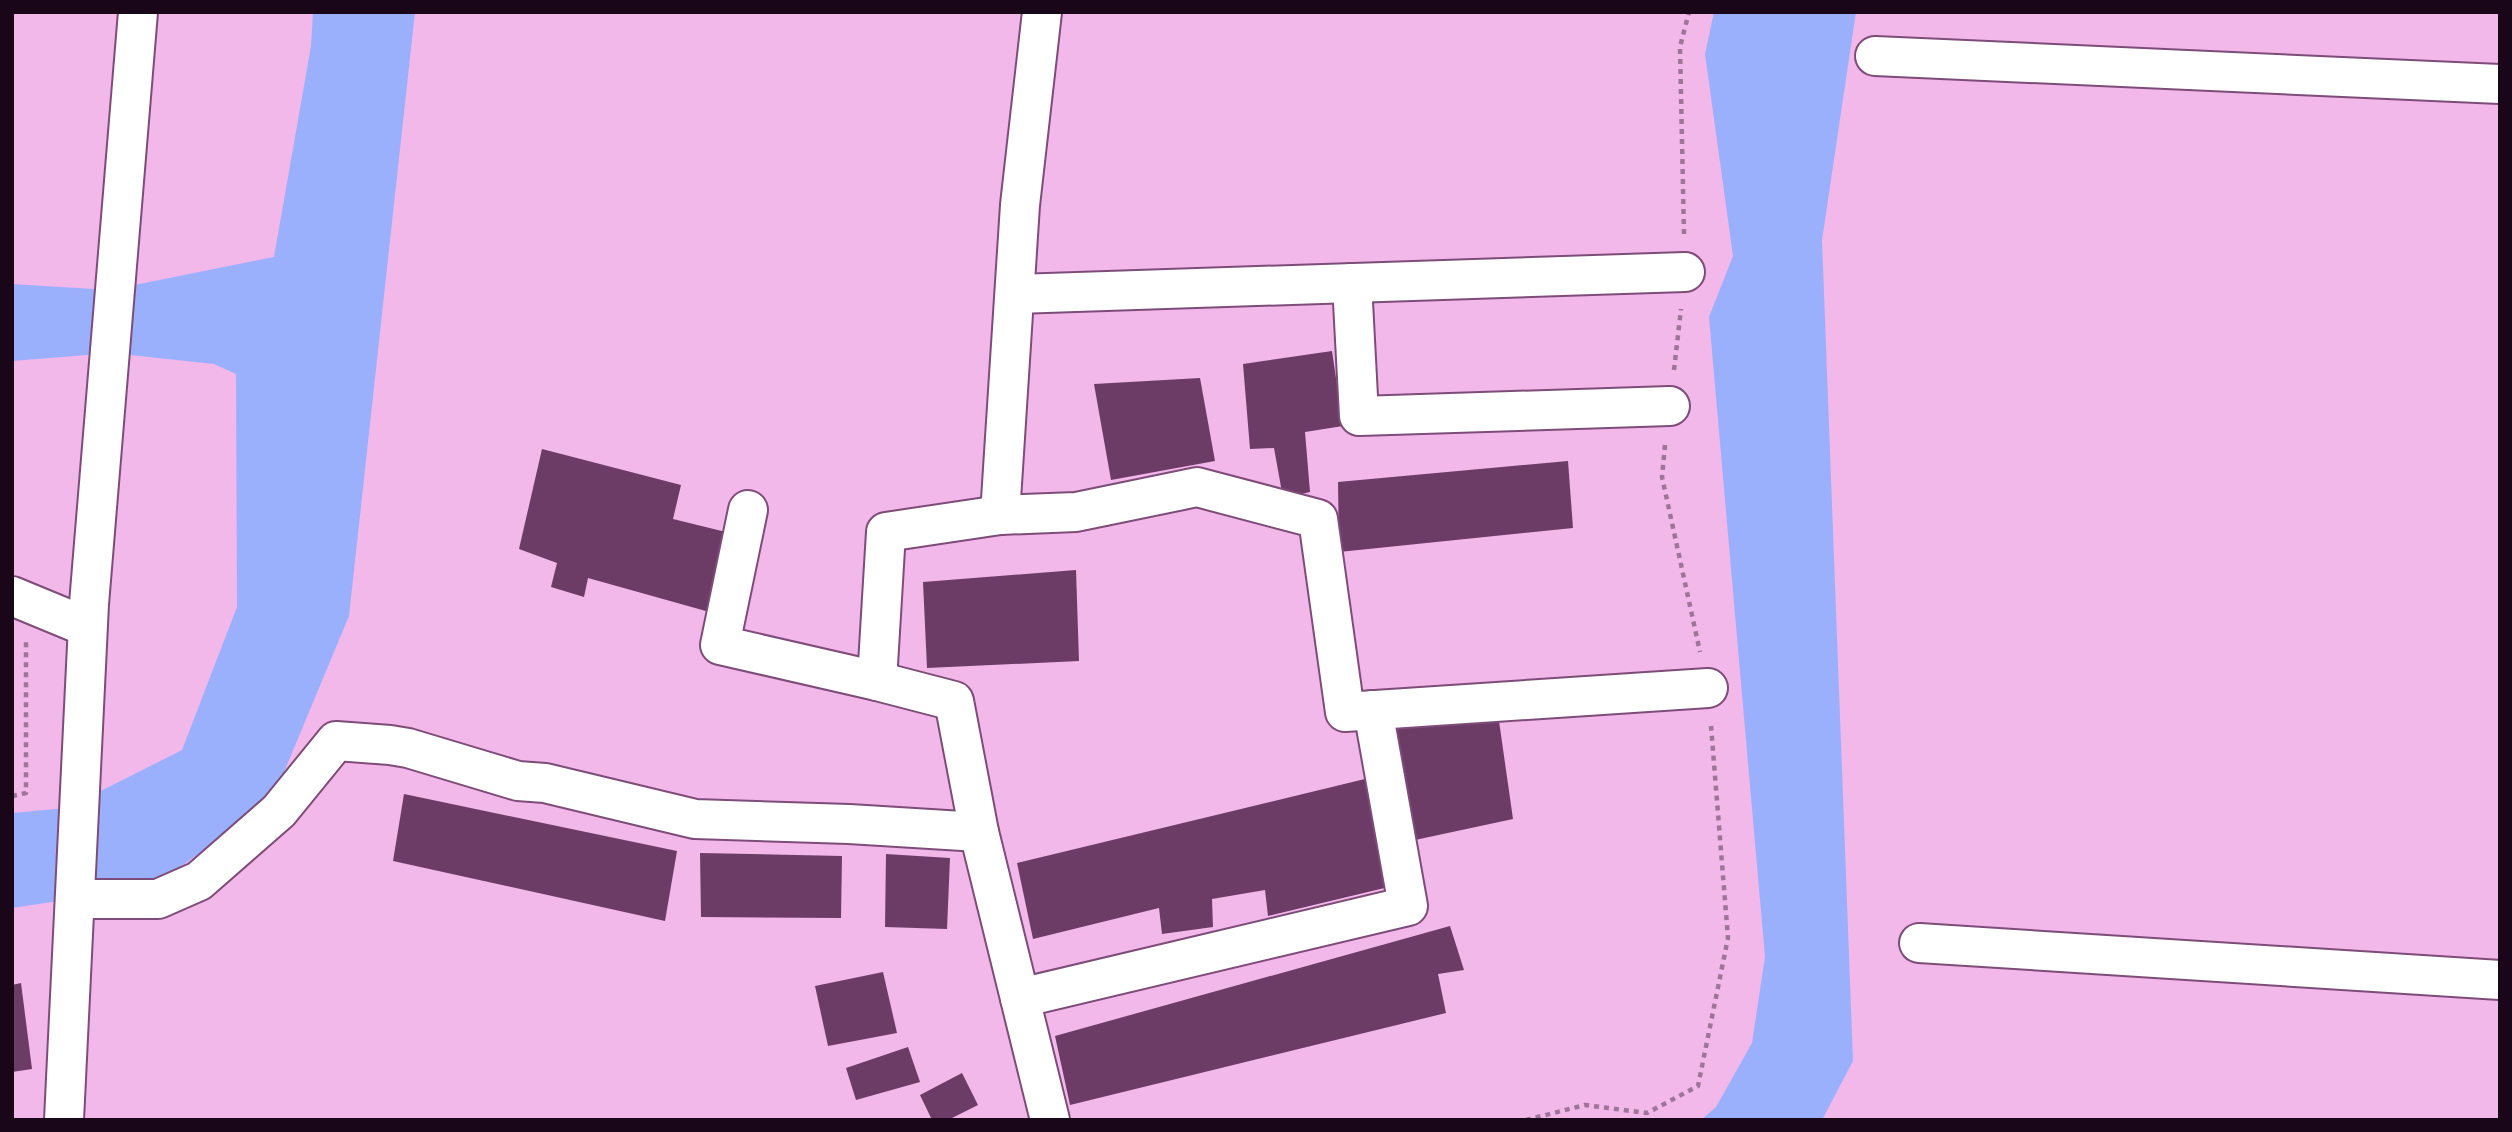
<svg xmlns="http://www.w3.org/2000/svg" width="2512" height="1132" font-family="Signika,sans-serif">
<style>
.water{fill:#9ab0fd}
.building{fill:#6c3c67}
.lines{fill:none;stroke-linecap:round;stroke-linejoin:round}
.minor-casing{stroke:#7e4c78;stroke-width:42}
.path{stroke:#9f749a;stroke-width:4.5;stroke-dasharray:5 5;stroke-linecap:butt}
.minor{stroke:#fff;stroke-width:38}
</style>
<rect width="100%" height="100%" fill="#f1b8e9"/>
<!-- water -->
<g class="water">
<path d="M313 12H415L349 616 272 801 152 887 12 908V813L67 808 182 750 237 607 236 374 214 364 112 353 12 361V284L110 290 274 257 311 46Z"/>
<path d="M1714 12H1856L1822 240 1853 1061 1822 1120H1701L1716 1107 1752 1043 1765 957 1709 317 1733 256 1705 54Z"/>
</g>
<!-- building -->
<g class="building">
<path d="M1332 351 1343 426 1305 432 1310 492 1283 498 1274 448 1250 449 1243 364Z"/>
<path d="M1200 378 1215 461 1111 480 1094 384Z"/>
<path d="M542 449 681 485 673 519 734 534 713 613 588 578 584 597 551 587 557 563 519 549Z"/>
<path d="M1568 461 1573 528 1339 552 1338 482Z"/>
<path d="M1076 570 1079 661 927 668 923 582Z"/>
<path d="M1498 714 1513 819 1401 843 1384 729Z"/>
<path d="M1369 778 1397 885 1268 916 1265 890 1212 899 1213 927 1162 934 1159 908 1033 939 1017 863Z"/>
<path d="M404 794 677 851 665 921 393 861Z"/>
<path d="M700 853 842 856 841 918 701 917Z"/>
<path d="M886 854 950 858 947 929 885 927Z"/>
<path d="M1450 926 1464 970 1438 974 1446 1013 1070 1105 1055 1036Z"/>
<path d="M883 972 897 1033 828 1046 815 986Z"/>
<path d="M21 983 32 1069 12 1072V985Z"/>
<path d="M908 1047 920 1082 856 1100 846 1068Z"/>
<path d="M962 1073 978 1105 948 1120H932L920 1095Z"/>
</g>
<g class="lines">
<defs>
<g id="minor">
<path d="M1875 56 2500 84"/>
<path d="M1352 283 1359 416 1670 406"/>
<path d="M1016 294 1685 272"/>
<path d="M748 510 720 645 877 681"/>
<path d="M1000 515 1020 205 1042 12"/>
<path d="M12 596 87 627"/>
<path d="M76 899H158L199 881 279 811 336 741 390 745 408 748 518 781 545 783 695 819 849 824 979 832"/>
<path d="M1919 943 2500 980"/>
<path d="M1020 998 1408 906 1373 710"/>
<path d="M64 1120 89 604 138 12"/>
<path d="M1050 1120 979 832 954 701 877 681 886 532 1000 515 1076 512 1197 487 1318 519 1345 712 1708 688"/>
</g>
</defs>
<!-- minor casing -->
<use href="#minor" class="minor-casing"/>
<!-- path -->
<g class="path">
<path d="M1684 234 1680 47 1689 12"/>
<path d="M1674 370 1681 309"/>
<path d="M1665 445 1662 477 1700 652"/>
<path d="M12 796 26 793V641"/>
<path d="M1526 1120 1585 1105 1647 1113 1698 1086 1728 938 1711 726"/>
</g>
<!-- minor -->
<use href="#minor" class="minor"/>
</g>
<!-- border -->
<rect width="2512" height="1132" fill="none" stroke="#190618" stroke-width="28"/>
</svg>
